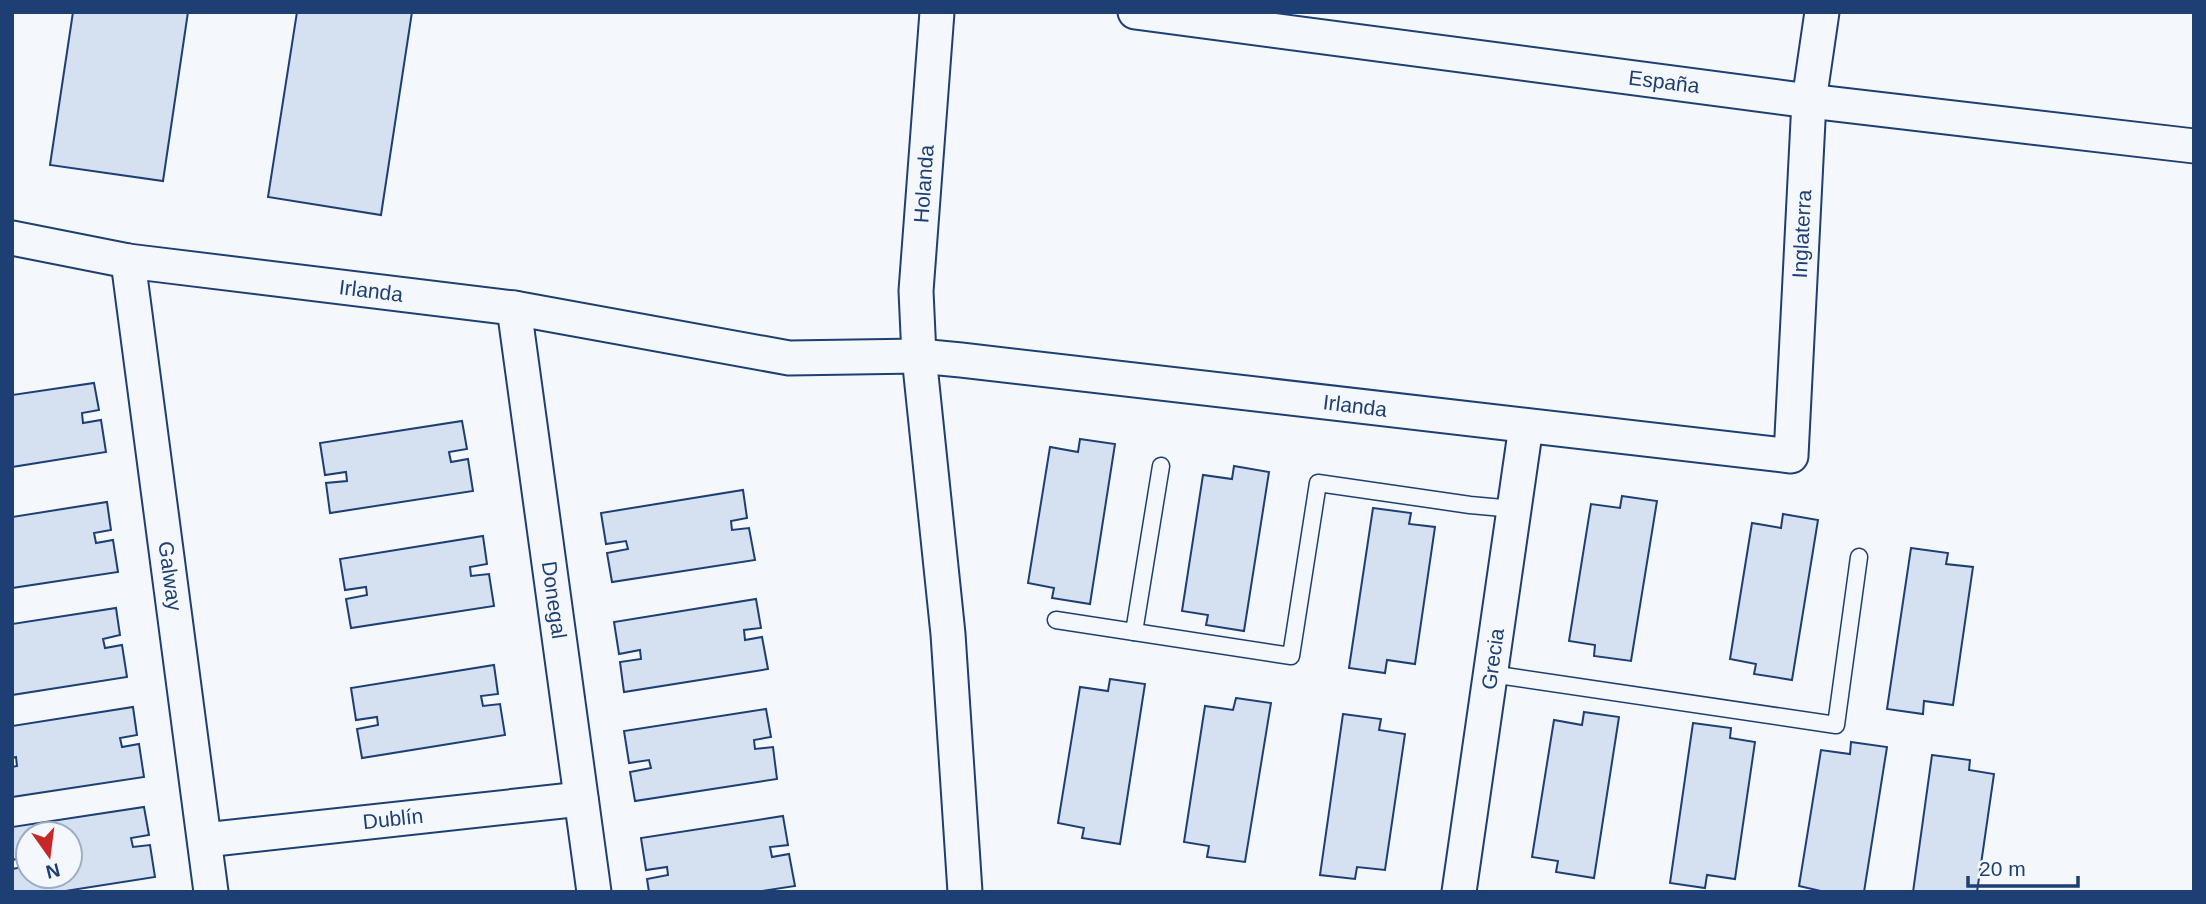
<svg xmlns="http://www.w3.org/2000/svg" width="2206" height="904" font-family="Helvetica,sans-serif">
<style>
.building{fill:#d5e0f0;stroke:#1d3f73;stroke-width:2}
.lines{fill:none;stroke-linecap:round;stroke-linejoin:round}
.lane-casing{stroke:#1d3f73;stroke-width:19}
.street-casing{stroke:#1d3f73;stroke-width:37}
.lane{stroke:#f4f7fb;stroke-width:16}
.street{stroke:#f4f7fb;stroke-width:33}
.labels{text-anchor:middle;stroke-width:5;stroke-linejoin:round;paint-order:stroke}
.street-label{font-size:21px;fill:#1d3f73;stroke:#f4f7fb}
</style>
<rect width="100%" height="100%" fill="#f4f7fb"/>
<!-- building -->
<g class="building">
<path d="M73 12H188L163 181 50 165Z"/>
<path d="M297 12H412L381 215 268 197Z"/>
<path d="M94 383 99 410 82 413 83 423 101 420 106 452 12 467V395Z"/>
<path d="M462 421 467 449 449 452 451 462 468 459 473 491 330 513 326 483 347 481 346 472 325 475 320 443Z"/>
<path d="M1080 439 1115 444 1090 604 1052 598 1054 588 1028 583 1050 447 1078 452Z"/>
<path d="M1234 466 1269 472 1244 631 1206 625 1208 615 1182 611 1203 475 1232 479Z"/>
<path d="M743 490 747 518 731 521 732 530 749 528 755 560 612 582 607 553 628 549 626 541 606 544 601 513Z"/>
<path d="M1622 496 1657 501 1631 661 1594 656 1595 645 1569 641 1591 504 1620 508Z"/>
<path d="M107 502 111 530 94 533 96 543 113 540 118 572 12 588V517Z"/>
<path d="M1373 508 1411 513 1409 524 1435 527 1415 664 1387 660 1385 673 1349 668Z"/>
<path d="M1783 514 1818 520 1792 680 1754 674 1756 664 1730 659 1752 523 1781 528Z"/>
<path d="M483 536 487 564 470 567 471 576 489 574 494 606 351 628 346 599 367 595 366 587 345 590 340 559Z"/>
<path d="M1911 548 1948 553 1946 564 1973 567 1953 705 1924 701 1923 714 1887 709Z"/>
<path d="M756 599 761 628 744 630 745 640 762 637 768 669 624 692 620 662 641 659 640 650 619 654 614 622Z"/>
<path d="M116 608 120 635 103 639 105 648 122 645 127 677 12 695V624Z"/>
<path d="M494 665 498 694 481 696 483 706 500 704 505 735 362 758 357 729 378 725 377 717 356 720 351 688Z"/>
<path d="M1110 679 1145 684 1120 844 1082 838 1084 828 1058 823 1080 687 1108 691Z"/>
<path d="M1236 698 1271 703 1245 862 1207 857 1209 846 1184 842 1205 706 1233 710Z"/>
<path d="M133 707 137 735 120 738 122 747 139 744 144 777 12 797V767L17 766 16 757 12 758V726Z"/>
<path d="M766 709 771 737 754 740 755 749 773 747 777 779 635 801 630 772 651 768 649 760 629 763 624 731Z"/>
<path d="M1584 712 1619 717 1594 878 1556 872 1558 861 1532 857 1554 720 1582 725Z"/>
<path d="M1343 714 1381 719 1379 730 1405 734 1385 870 1357 867 1355 879 1320 875Z"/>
<path d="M1693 723 1731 728 1730 738 1755 742 1735 879 1707 875 1705 888 1670 883Z"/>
<path d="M1851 742 1887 747 1864 892H1825L1799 886 1821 750 1850 754Z"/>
<path d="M1932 755 1970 760 1969 770 1994 774 1977 892H1913Z"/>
<path d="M144 807 149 835 131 838 133 847 150 845 155 877 59 892H12V869L28 866V876H70V834H28V862L27 857 12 860V827Z"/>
<path d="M783 816 788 845 770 847 772 857 789 854 795 886 756 892H649L647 879 668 875 667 867 646 870 641 838Z"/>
</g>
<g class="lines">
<defs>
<g id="lane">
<path d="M1056 620 1291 656 1318 483 1470 505 1514 509"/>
<path d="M1134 632 1161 466"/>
<path d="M1491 674 1836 725 1859 557"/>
</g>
<g id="street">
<path d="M937 12 916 291 919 356 948 634 965 892"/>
<path d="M1135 12 1809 101 2194 146"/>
<path d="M12 238 128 261 514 308 789 358 919 356 961 360 1791 456 1809 101 1822 12"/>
<path d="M128 261 211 892"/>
<path d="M514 308 594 892"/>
<path d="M205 840 581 799"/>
<path d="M1459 892 1526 426"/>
</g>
</defs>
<!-- lane casing -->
<use href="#lane" class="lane-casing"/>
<!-- street casing -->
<use href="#street" class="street-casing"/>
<!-- lane -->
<use href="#lane" class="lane"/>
<!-- street -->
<use href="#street" class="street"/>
</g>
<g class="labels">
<!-- street labels -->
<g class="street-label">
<text transform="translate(1664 82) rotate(7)" y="7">España</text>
<text transform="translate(924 184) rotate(-86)" y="7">Holanda</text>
<text transform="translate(1802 234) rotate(-87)" y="7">Inglaterra</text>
<text transform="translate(371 291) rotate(7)" y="7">Irlanda</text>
<text transform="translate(1355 406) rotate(7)" y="7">Irlanda</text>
<text transform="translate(170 576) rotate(82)" y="7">Galway</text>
<text transform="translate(554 600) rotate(82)" y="7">Donegal</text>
<text transform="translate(1493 659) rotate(-82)" y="7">Grecia</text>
<text transform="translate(393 819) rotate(-6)" y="7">Dublín</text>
</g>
</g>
<!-- border -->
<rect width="2206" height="904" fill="none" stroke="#1d3f73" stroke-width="28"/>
<!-- north arrow -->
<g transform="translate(49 855) rotate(166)"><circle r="33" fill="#f4f7fb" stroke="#9eadc5" stroke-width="2"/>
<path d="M0-5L12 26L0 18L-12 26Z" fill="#c62828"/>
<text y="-10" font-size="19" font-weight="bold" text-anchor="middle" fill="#1d3f73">N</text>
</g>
<!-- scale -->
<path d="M1968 876v10h110v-10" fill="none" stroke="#1d3f73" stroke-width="3.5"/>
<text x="1979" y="876" font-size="21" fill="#1d3f73" stroke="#f4f7fb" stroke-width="5" paint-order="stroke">20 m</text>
</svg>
